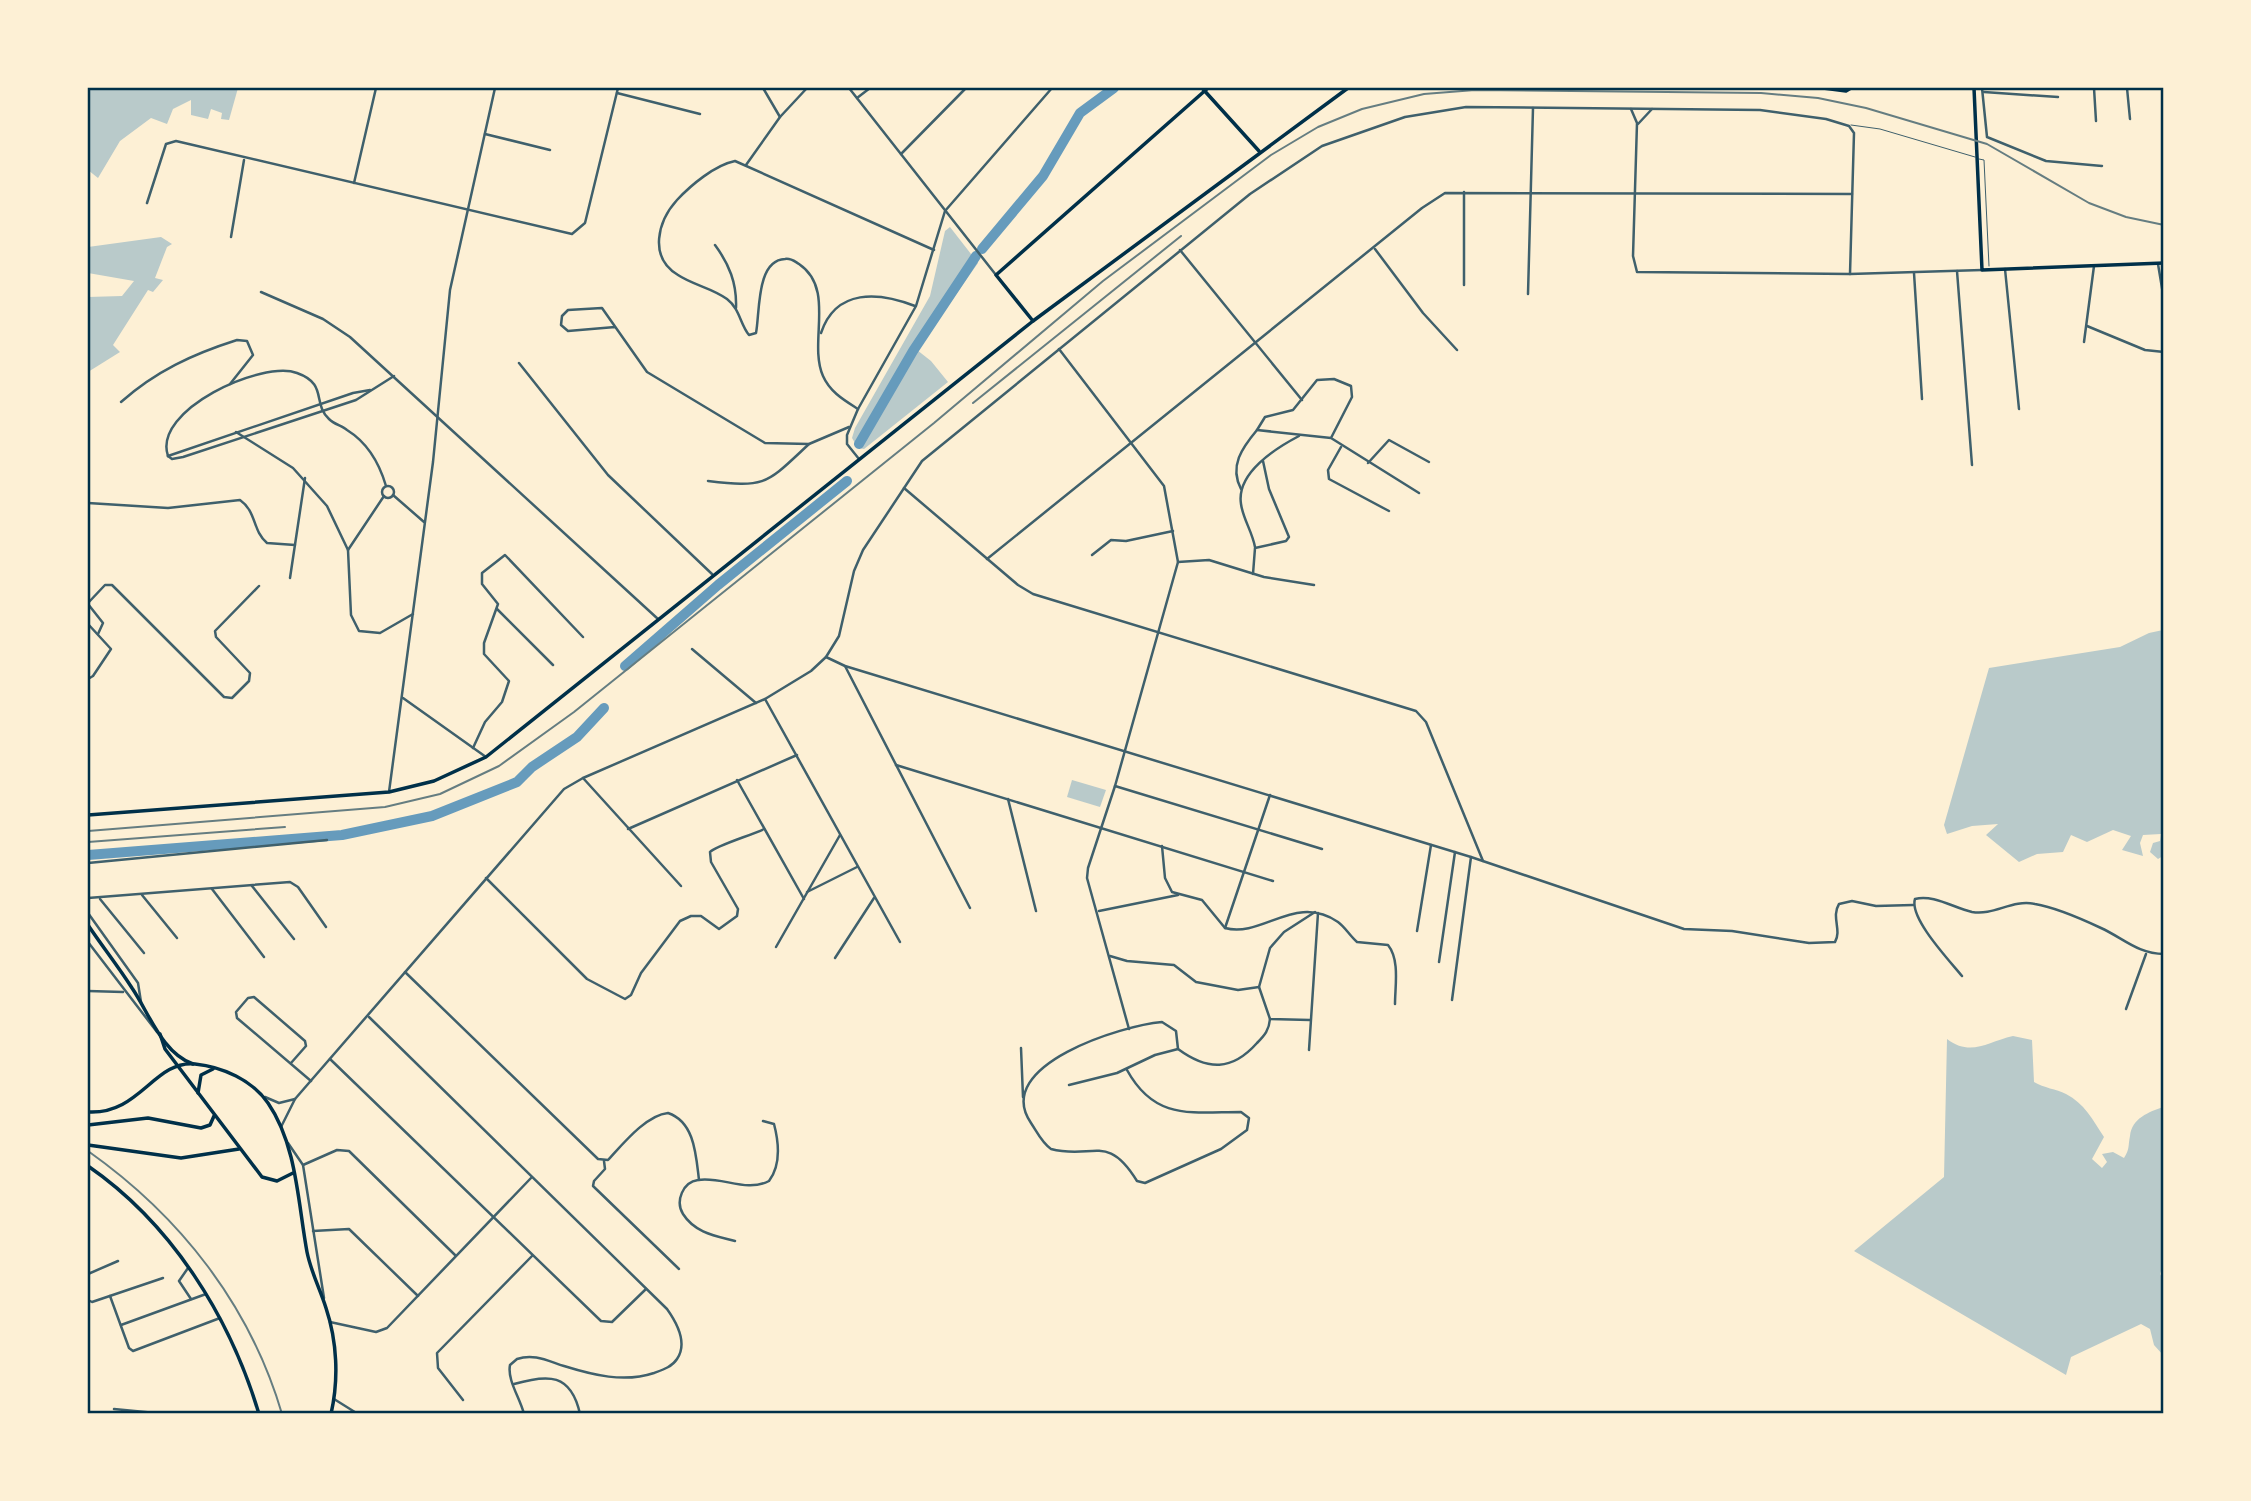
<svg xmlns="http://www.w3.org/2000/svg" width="2251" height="1501" font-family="Karla,sans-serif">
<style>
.green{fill:#b9caca}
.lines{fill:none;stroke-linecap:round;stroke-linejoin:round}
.river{stroke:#669bbc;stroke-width:10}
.service{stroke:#3f606c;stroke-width:1}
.minor{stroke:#3f606c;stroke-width:2.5}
.tertiary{stroke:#3f606c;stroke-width:2.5}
.secondary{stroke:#003049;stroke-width:3.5}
.primary{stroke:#003049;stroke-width:3.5}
.rail{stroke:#657d81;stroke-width:2}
.neatline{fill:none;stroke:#003049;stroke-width:2.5}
</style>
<rect width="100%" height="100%" fill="#fdf0d5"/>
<!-- green -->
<g class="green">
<path d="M88 88H238L229 120 221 119 222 113 211 109 208 119 191 115V100L173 109 167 124 151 118 120 141 98 178 88 170Z"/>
<path d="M950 227 978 263 917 350 931 361 948 382 864 449 858 448 852 438 855 428 930 296 945 231Z"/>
<path d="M161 237 172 244 167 247 155 278 163 280 153 292 148 290 113 345 120 352 88 372V297L122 296 134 281 88 273V247Z"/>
<path d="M2163 630V856L2158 859 2150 852 2153 843 2160 841 2161 834 2143 835 2140 843 2143 856 2122 850 2131 836 2113 830 2087 842 2071 835 2063 852 2037 854 2019 862 1986 835 1998 824 1972 826 1947 834 1944 825 1989 668 2120 647 2149 633Z"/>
<path d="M1072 780 1106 790 1100 807 1067 797Z"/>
<path d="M2013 1036 2032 1040 2034 1082C2044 1088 2056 1089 2066 1094 2084 1103 2093 1120 2104 1137L2092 1159 2102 1168 2107 1162 2102 1154 2113 1152 2124 1158C2130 1149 2128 1145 2130 1136 2132 1118 2149 1112 2163 1107L2164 1262 2160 1274 2164 1281 2163 1355 2154 1345 2150 1329 2141 1324 2071 1357 2066 1375 1854 1251 1944 1177 1947 1039C1971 1057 1987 1042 2013 1036Z"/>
</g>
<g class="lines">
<!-- river -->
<g class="river">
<path d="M982 249 1043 176 1080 113 1114 88"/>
<path d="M859 444 913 351 976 256"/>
<path d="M625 666 718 585 847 481"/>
<path d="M88 855 342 835 432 816 517 782 532 767 577 737 604 708"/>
</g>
<!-- service -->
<g class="service">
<path d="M1851 125 1880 129 1975 157"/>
<path d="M1979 159 1984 160 1989 266"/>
</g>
<!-- minor -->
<g class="minor">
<path d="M763 88 780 117"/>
<path d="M849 88 996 275"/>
<path d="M1982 88 1987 137 2046 161 2102 166"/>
<path d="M2094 88 2096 121"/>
<path d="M2127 88 2130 119"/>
<path d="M1984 92 2058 97"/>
<path d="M617 93 700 114"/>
<path d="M857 98 870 88"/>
<path d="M485 134 550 150"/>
<path d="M901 154 966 88"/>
<path d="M746 165 780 117 807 88"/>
<path d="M354 183 376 88"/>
<path d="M1464 192V285"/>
<path d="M147 203 166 144 176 141 572 234 585 223 618 88"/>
<path d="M231 237 244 160"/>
<path d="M715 245C729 264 737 283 736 308"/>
<path d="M1375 249 1423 313 1457 350"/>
<path d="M1180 250 1302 400"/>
<path d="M2158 264 2164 300"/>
<path d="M2005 269 2019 409"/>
<path d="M1957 271 1972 465"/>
<path d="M1914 273 1922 399"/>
<path d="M261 292 323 319 350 337 658 619"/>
<path d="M1528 294 1533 108"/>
<path d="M2087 326 2145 350 2164 352"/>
<path d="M615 327 568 331 561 325 562 316 568 310 602 308 647 372 765 443 809 444 849 427"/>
<path d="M821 333C836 288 879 292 915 306"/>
<path d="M2084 342 2094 266"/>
<path d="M1059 349 1164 486 1178 562 1115 786 1088 868 1087 878 1129 1029"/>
<path d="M519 363 608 475 712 574"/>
<path d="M121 402C156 371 193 354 237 340L247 341 253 355 230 384"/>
<path d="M858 409C844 400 830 392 823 376 808 342 836 289 799 264 794 261 791 258 785 259 756 260 760 313 756 333L749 335C740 324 740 309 727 299 712 288 693 285 678 275 648 257 658 221 677 200 691 185 715 165 735 161L934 250"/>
<path d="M236 432 293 468 327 506 348 550 351 615 359 631 380 633 413 614"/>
<path d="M1331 438 1352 397 1351 386 1334 379 1317 380 1293 410 1265 417 1257 430 1331 438 1419 493"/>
<path d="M1341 447 1328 470 1329 479 1389 511"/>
<path d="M168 456C152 410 262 360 297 373 328 384 312 403 329 419 334 424 342 426 347 430 368 443 379 462 386 486"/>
<path d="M168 456 172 459 183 457 356 400 394 376"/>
<path d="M168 456 353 393 370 390"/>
<path d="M859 459 847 444V435L858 409 916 306 945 211 1052 88"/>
<path d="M1368 463 1389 440 1429 462"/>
<path d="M708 481C767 488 766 484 809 444"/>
<circle cx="388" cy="492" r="6"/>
<path d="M904 488 1018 585 1033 594 1416 711 1426 722 1483 861"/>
<path d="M1241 489C1229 466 1242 448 1257 430"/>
<path d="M393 495 424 522"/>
<path d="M88 503 168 508 240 500C257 512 252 530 267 543L295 545"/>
<path d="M1255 547C1252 531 1243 519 1241 504 1236 473 1276 448 1299 436"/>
<path d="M348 550 384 496"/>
<path d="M1092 555 1111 540 1126 541 1173 531"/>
<path d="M987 559 1422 208 1445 193 1852 194"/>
<path d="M1178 562 1209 560 1264 577 1314 585"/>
<path d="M1253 574 1255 548 1286 541 1289 537 1269 489 1263 461"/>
<path d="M290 578 305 478"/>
<path d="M88 603 105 585H112L224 697 232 698 249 681 250 673 216 637 215 631 259 586"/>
<path d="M88 604 103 623 98 634"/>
<path d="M497 609 553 665"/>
<path d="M88 624 111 649 93 676 88 679"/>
<path d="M692 649 756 703"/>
<path d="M826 657 845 666 1471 857 1684 929 1732 931 1809 943 1835 942C1842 930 1831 917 1839 904L1852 901 1876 906 1913 905"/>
<path d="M845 666 970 908"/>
<path d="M403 698 486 757"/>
<path d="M765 699 900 942"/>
<path d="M473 748 485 722 502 702 509 681 484 654V643L498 604 482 584V573L505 555 583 637"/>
<path d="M896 765 1273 881"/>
<path d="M583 778 681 886"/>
<path d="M737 780 804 899"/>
<path d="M1115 786 1322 849"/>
<path d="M1008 799 1036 911"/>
<path d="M628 829 797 755"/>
<path d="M1162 846 1165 878 1172 892 1202 900 1225 928C1263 938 1295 893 1338 922 1345 927 1350 936 1357 942L1388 945C1400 960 1395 986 1395 1004"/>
<path d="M88 863 327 840"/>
<path d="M486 878 587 979 625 999 631 995 641 973 680 921 691 916H701L719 929 737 916 738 909 711 862 710 852C715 846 752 835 764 829"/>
<path d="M252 886 294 939"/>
<path d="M212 889 264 957"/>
<path d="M807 892 857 867"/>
<path d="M142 895 177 938"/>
<path d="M88 898 290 882 298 887 326 927"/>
<path d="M100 899 144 953"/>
<path d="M1099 911 1178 895"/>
<path d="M88 913 138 983 141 1002"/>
<path d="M1225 928 1270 795"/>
<path d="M1417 931 1431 845"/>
<path d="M88 942 157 1032"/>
<path d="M776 947 840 835"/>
<path d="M1110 956 1127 961 1174 965 1196 982 1238 990 1259 987"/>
<path d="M835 958 874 898"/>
<path d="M1439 962 1455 852"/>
<path d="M405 972 598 1159 608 1160C622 1145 646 1115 668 1113 695 1122 696 1156 699 1180"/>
<path d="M1962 976C1949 960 1909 918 1915 899 1933 894 1954 908 1972 912 1994 916 2012 899 2035 904 2053 907 2084 920 2101 928 2123 938 2138 954 2164 954"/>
<path d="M88 991 123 992"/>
<path d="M1452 1000 1471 857"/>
<path d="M2126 1009 2146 954"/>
<path d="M369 1017 667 1309C677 1323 688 1343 677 1359 672 1367 662 1370 654 1373 624 1383 593 1375 564 1366 548 1361 534 1353 517 1359L510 1365C507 1380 520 1398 524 1414"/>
<path d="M1310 1020 1270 1019 1259 987 1270 948 1284 932 1315 912"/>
<path d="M1021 1048 1023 1097"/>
<path d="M1309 1050 1318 913"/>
<path d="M330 1059 601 1321 612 1322 646 1289"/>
<path d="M291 1063 306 1046 305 1041 254 997 248 998 236 1012 237 1018 311 1081"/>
<path d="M1127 1070C1155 1121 1192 1112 1241 1112L1249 1118 1247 1130 1221 1149 1145 1183 1137 1181C1107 1132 1093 1160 1051 1149 1042 1143 1037 1132 1031 1123 991 1065 1124 1025 1162 1022L1176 1031 1178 1049"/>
<path d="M1069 1085 1117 1073 1155 1055 1178 1049C1208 1071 1232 1071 1257 1043 1265 1035 1269 1030 1270 1019"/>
<path d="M288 1143 303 1165 324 1298"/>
<path d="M604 1161 605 1169 594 1181 593 1186 679 1269"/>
<path d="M303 1165 337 1150 349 1151 455 1255"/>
<path d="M313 1231 349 1229 418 1296"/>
<path d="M735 1241C716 1236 695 1233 683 1214 675 1201 683 1182 698 1180 722 1176 746 1193 769 1181 781 1165 779 1143 774 1124L763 1121"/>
<path d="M188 1268 179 1281 191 1299"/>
<path d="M88 1274 118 1261"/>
<path d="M110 1296 129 1348 133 1351 220 1318"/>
<path d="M88 1300 92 1302 163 1278"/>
<path d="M330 1322 376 1332 387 1328 531 1178"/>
<path d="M121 1325 206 1294"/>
<path d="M514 1384C548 1374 571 1373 580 1414"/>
<path d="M334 1399 358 1414"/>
<path d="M463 1400 438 1368 437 1353 532 1256"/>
<path d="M114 1409 166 1414"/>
</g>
<!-- tertiary -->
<g class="tertiary">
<path d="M1631 109 1637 123 1633 256 1637 272 1850 274 1982 270"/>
<path d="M1638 124 1652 109"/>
<path d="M389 792 433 462 450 290 495 88"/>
<path d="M265 1097 279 1103 295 1099"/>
<path d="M281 1127 295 1099 564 789 583 778 765 699 811 671 826 657 839 636 854 571 863 550 922 461 1250 194 1322 146 1405 117 1466 107 1760 110 1826 119 1849 126 1854 133 1850 274"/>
</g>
<!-- secondary -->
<g class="secondary">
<path d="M1202 88 1259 151"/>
<path d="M1823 88 1846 91 1851 88"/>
<path d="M1974 88 1982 270 2164 263"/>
<path d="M1033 321 996 275 1208 88"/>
<path d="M88 815 389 792 434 781 486 757 1033 321 1348 88"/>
<path d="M88 925C102 946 118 966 132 988 149 1013 162 1053 193 1064"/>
<path d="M160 1034 165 1049 262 1177 277 1181 293 1173"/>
<path d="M88 1125 148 1118 201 1128 210 1125 214 1116"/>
<path d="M88 1145 181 1158 239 1149"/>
</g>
<!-- primary -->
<g class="primary">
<path d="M198 1093 201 1075 213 1069"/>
<path d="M88 1112C140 1115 154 1060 195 1064 223 1067 252 1080 268 1103 297 1145 298 1204 307 1252 311 1272 320 1289 326 1308 337 1341 339 1379 331 1414"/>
<path d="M88 1166C172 1224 230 1317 259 1414"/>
</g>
<!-- rail -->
<g class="rail">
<path d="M973 403 1181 236"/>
<path d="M88 831 385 807 440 794 499 766 574 712 934 423 1103 281 1271 155 1318 127 1362 109 1424 94 1475 90 1761 93 1818 98 1866 108 1987 144 2089 203 2126 217 2164 225"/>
<path d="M88 842 285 827"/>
<path d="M88 1151C180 1216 250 1305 282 1414"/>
</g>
</g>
<!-- border -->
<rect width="2251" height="1501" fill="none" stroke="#fdf0d5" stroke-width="178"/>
<rect x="89" y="89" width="2073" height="1323" class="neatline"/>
</svg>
